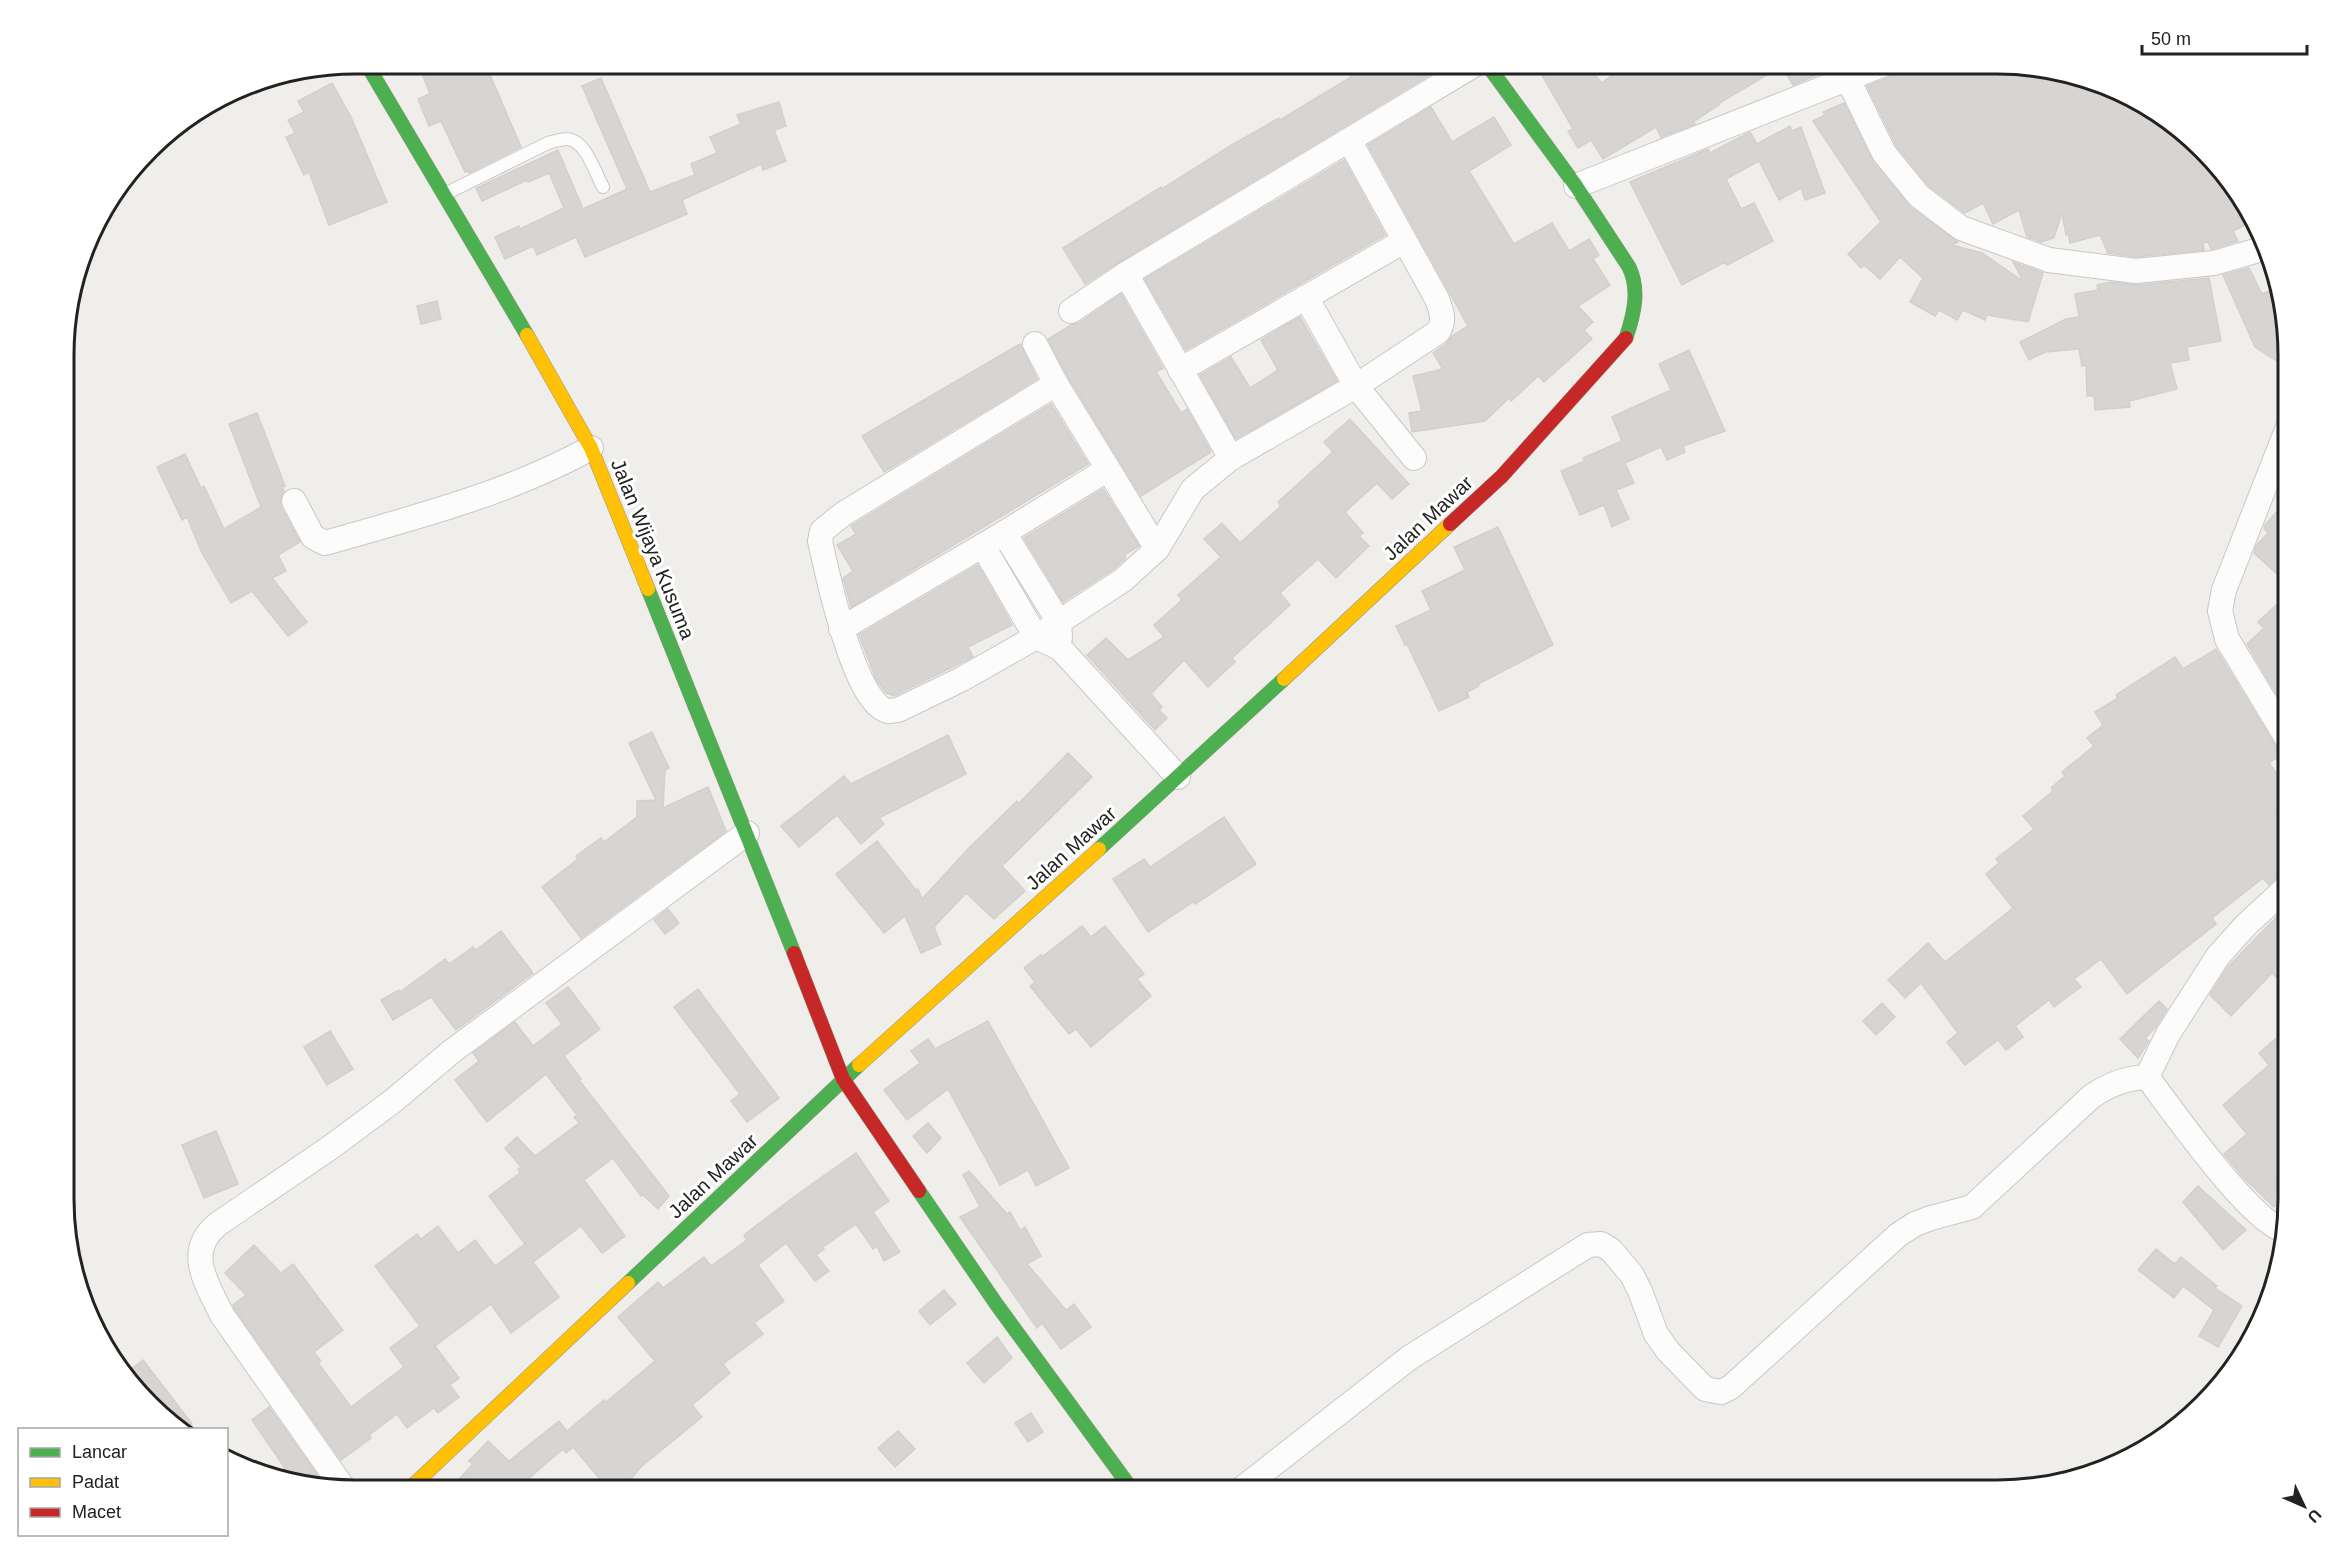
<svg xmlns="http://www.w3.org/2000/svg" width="2352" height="1554" font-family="Arial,sans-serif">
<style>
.building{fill:#d7d4d2;stroke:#d3d0cc;stroke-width:1.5}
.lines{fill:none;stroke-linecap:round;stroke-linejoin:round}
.lane-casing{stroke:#c9c8c7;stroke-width:14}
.street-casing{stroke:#c9c8c7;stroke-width:26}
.fast-casing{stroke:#999a82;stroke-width:15}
.slow-casing{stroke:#999a82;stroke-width:15}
.jam-casing{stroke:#999a82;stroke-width:15}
.lane{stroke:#fdfcfc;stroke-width:12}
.street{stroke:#fdfcfc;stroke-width:24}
.fast{stroke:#4caf50;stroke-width:14}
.slow{stroke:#ffc107;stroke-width:14}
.jam{stroke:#c62828;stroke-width:14}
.labels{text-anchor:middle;stroke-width:6;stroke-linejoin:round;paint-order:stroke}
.street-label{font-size:20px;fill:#222;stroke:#fff}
.rim{fill:none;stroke:#222;stroke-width:3}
</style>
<rect width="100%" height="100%" fill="#f0eeeb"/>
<!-- building -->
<g class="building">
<path d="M418 63H474L477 72 487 68 521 147 469 173 468 171 465 172 441 121 429 126 418 99 430 94Z"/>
<path d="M1349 63H1449L1119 262 1085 284 1063 248 1161 187 1162 189 1230 146 1279 118 1280 120 1351 77 1350 75 1355 72Z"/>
<path d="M1535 63H1584L1602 83 1626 63H1807L1815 76 1793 85 1782 66 1718 104 1719 105 1693 122 1695 124 1661 137 1656 127 1603 159 1591 140 1578 148 1568 131 1573 129Z"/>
<path d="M1912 63H1997L2091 78 2160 112 2245 204 2253 221 2233 231 2238 241 2211 249 2208 242 2203 243 2204 250 2136 257 2108 253 2100 235 2070 243 2068 234 2066 235 2062 213 2054 238 2041 242 2027 237 2019 210 1993 224 1983 203 1965 213 1929 186 1896 145 1867 86 1892 76Z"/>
<path d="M601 78 650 192 695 175 691 164 717 153 710 137 741 124 737 115 779 102 786 126 774 130 786 161 763 170 761 164 682 200 687 214 585 257 576 237 537 255 533 246 505 259 495 237 519 226 520 229 564 208 549 173 528 182 527 180 482 201 476 188 558 150 583 209 627 189 582 86Z"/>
<path d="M332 83 351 117 387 202 329 225 309 172 304 175 286 137 295 133 288 120 304 112 298 101Z"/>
<path d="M1844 103 1873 162 1910 207 1958 242 1952 245 1982 253 2023 281 2013 262 2043 273 2028 322 1987 315 1985 320 1963 310 1957 320 1939 310 1935 316 1910 302 1923 278 1900 257 1880 279 1864 265 1861 268 1848 254 1881 222 1813 121 1825 115 1823 112Z"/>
<path d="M1431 107 1452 142 1494 117 1511 145 1469 171 1514 244 1552 223 1569 251 1589 239 1599 255 1593 259 1610 285 1578 306 1593 322 1584 330 1592 339 1544 382 1538 376 1511 401 1509 398 1485 421 1412 432 1409 413 1422 411 1413 376 1443 369 1433 353 1446 344 1452 336 1468 326 1368 145Z"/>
<path d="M1790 126 1792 131 1801 127 1825 193 1805 200 1801 188 1779 200 1759 161 1726 179 1741 209 1754 203 1773 241 1727 265 1725 262 1682 285 1630 182 1708 149 1710 153 1750 132 1757 144Z"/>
<path d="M1344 160 1385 235 1186 350 1145 279Z"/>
<path d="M2249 268 2262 294 2274 289 2288 336V368L2255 347 2223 275Z"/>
<path d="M2209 278 2221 341 2187 347 2189 360 2170 363 2177 389 2129 401 2130 407 2095 410 2094 396H2087L2086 365 2082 366 2079 349 2045 352 2029 360 2020 342 2066 319 2079 317 2075 294 2098 290 2097 285 2111 282 2137 285Z"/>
<path d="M1121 294 1163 368 1156 372 1158 375 1181 413 1187 409 1211 452 1141 496 1068 377 1048 339 1071 325 1079 323Z"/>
<path d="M437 301 441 319 421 324 417 306Z"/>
<path d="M1300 317 1337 381 1236 439 1200 375 1231 357 1250 388 1278 370 1261 340Z"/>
<path d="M1020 344 1037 379 884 472 862 436Z"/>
<path d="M1689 350 1725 431 1683 446 1685 452 1667 460 1661 447 1625 463 1634 483 1616 490 1629 519 1612 527 1604 505 1580 515 1561 471 1585 461 1583 458 1622 441 1612 417 1671 390 1659 364Z"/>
<path d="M1051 404 1088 464 851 607 843 578 853 571 837 545 856 534 851 526Z"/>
<path d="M257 413 285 486 282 487 284 492 280 500 281 507 300 542 278 555 286 571 272 578 307 622 288 636 252 591 231 603 201 551 187 517 182 520 157 467 185 454 201 488 204 486 224 529 261 507 229 424Z"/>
<path d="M1350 419 1409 484 1392 499 1377 483 1345 512 1363 533 1359 536 1369 546 1336 578 1318 559 1280 593 1290 605 1232 658 1235 662 1208 687 1184 660 1151 694 1162 707 1159 710 1167 718 1155 730 1087 655 1106 638 1128 660 1164 637 1154 625 1182 600 1178 595 1221 557 1204 539 1222 523 1240 543 1281 506 1278 502 1333 452 1324 442Z"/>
<path d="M1103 489 1139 546 1124 555 1126 558 1114 569 1063 602 1024 538Z"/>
<path d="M2288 499V584L2254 553 2256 546 2268 533 2264 528 2265 525Z"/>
<path d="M1498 527 1553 645 1478 684 1479 686 1467 692 1469 697 1439 711 1407 644 1405 645 1396 626 1431 610 1422 591 1465 570 1454 547Z"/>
<path d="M978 565 1012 625 968 647 973 657 894 696 886 693 876 679 859 635Z"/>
<path d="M2288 594V713L2247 644 2264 628 2258 622Z"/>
<path d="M2216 649 2276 747 2284 753 2269 763 2288 789V800L2275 811 2288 829V856L2280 863 2287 872 2279 875 2269 885 2263 878 2212 918 2216 924 2127 994 2101 959 2074 979 2081 987 2054 1007 2049 1000 2015 1026 2023 1037 2006 1050 1998 1040 1965 1065 1947 1042 1958 1033 1921 983 1905 998 1888 980 1928 943 1945 962 2013 908 1986 874 1999 863 1996 859 2034 829 2023 816 2053 791 2051 788 2065 776 2062 772 2094 746 2087 738 2103 725 2095 712 2118 698 2116 695 2175 657 2183 669Z"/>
<path d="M652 732 669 768 665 770 663 808 708 787 726 831 581 938 542 887 578 859 576 856 601 838 604 842 637 817V801L656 800 629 743Z"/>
<path d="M948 735 966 774 879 818 884 824 861 844 837 815 799 847 781 826 844 776 851 784Z"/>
<path d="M1068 753 1092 777 1002 866 1025 891 994 919 966 893 934 927 941 944 921 953 905 916 884 933 836 874 877 841 916 890 918 889 922 899 968 849 1017 801 1019 803Z"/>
<path d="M1224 817 1256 864 1195 904 1193 902 1148 932 1113 879 1144 859 1150 867Z"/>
<path d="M2288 905V989L2272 973 2231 1016 2210 995 2227 968Z"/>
<path d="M668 909 679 923 665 934 654 920Z"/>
<path d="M1082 926 1091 937 1105 926 1144 974 1137 979 1151 996 1091 1047 1076 1029 1069 1034 1030 986 1035 982 1024 968 1041 955 1042 957Z"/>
<path d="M501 931 533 973 456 1030 431 997 393 1020 381 1000 399 990 400 992 445 959 449 964 473 947 476 950Z"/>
<path d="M568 987 600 1029 564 1056 581 1079 579 1080 669 1196 658 1209 643 1195 641 1196 613 1158 584 1180 625 1236 602 1253 581 1226 533 1262 559 1297 511 1333 491 1304 435 1346 459 1378 450 1385 459 1397 438 1413 434 1408 407 1428 397 1414 369 1435 371 1438 341 1460 234 1308 233 1305 246 1295 225 1273 254 1245 281 1273 293 1264 343 1330 314 1352 321 1361 318 1363 351 1407 404 1367 390 1348 420 1326 375 1266 417 1234 421 1239 438 1226 458 1253 475 1240 495 1266 525 1244 489 1196 520 1173 518 1169 521 1167 505 1148 517 1137 535 1156 579 1123 574 1117 577 1115 546 1074 487 1122 455 1080 479 1061 473 1053 515 1022 533 1046 562 1024 546 1003Z"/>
<path d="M698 989 779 1098 747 1122 731 1101 740 1094 674 1007Z"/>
<path d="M2159 1001 2167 1009 2155 1028 2145 1038 2149 1041 2138 1058 2120 1039Z"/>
<path d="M1882 1003 1895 1017 1876 1035 1863 1021Z"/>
<path d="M988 1021 1069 1168 1036 1186 1028 1170 1000 1185 948 1089 907 1120 884 1090 920 1063 911 1051 928 1039 935 1049Z"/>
<path d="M330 1031 353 1069 327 1085 304 1047Z"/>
<path d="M2288 1032V1162L2275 1179 2278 1182 2275 1185 2285 1198 2274 1207 2244 1178 2224 1154 2247 1134 2223 1105 2269 1065 2259 1053 2279 1036 2281 1038Z"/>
<path d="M928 1123 941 1138 927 1153 913 1136Z"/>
<path d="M216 1131 238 1184 204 1198 182 1145Z"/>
<path d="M856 1153 889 1201 873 1212 900 1252 884 1261 877 1246 873 1249 856 1224 823 1247 824 1249 816 1255 829 1271 815 1281 786 1243 758 1265 784 1301 754 1323 763 1334 723 1364 730 1373 692 1405 702 1417 641 1467 620 1491H614L599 1478 573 1447 566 1453 563 1449 528 1479 541 1491H448L473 1464 469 1461 488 1441 509 1461 559 1421 567 1431 604 1400 606 1402 655 1361 618 1317 658 1282 663 1288 704 1257 711 1266 747 1240 744 1235 795 1196Z"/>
<path d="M969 1171 1007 1214 1010 1212 1020 1230 1025 1227 1041 1256 1027 1264 1066 1310 1074 1304 1091 1327 1061 1349 1042 1323 1037 1328 960 1217 980 1207 963 1175Z"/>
<path d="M2198 1186 2246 1230 2223 1250 2183 1202Z"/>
<path d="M2156 1249 2175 1264 2181 1257 2217 1286 2215 1288 2242 1306 2218 1347 2199 1336 2214 1310 2183 1286 2174 1298 2138 1270Z"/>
<path d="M944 1290 956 1304 930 1325 919 1311Z"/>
<path d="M997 1337 1012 1358 984 1383 967 1363Z"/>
<path d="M143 1360 192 1424 185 1430H181L127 1372Z"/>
<path d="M269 1407 325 1486 273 1477 285 1468 252 1420Z"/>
<path d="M1031 1413 1043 1432 1028 1442 1015 1423Z"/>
<path d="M898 1431 915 1449 895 1467 878 1448Z"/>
</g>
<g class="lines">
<defs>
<path id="lane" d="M445 194 548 143C553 142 561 139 567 139 586 140 595 173 603 187"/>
<g id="street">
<path d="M1840 63 1884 153 1919 196 1961 228 2049 260 2136 271 2214 263 2262 249"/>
<path d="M1576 186 1887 63"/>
<path d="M1126 274 1231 458"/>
<path d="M1306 297 1356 386 1414 458"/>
<path d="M1071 311 1126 274 1477 63"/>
<path d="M1035 344 1056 384 1157 549"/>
<path d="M1180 370 1404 241"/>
<path d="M1056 384 843 514 822 531 820 541C827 572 854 704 888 711 891 711 894 710 898 710L962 679 1036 637 1123 580 1157 549 1193 489 1231 458 1356 386 1438 332C1445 320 1442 312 1437 299L1349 140"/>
<path d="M2288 427 2224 590 2220 611 2227 639 2288 740"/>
<path d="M294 501 313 537 325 543C416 517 507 494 591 448"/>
<path d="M1004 533 1059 622 1060 638"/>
<path d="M983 546 1036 637 1060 648 1178 777"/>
<path d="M841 629 1004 533 1108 469"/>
<path d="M2286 1231C2252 1225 2171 1108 2147 1077L2168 1034 2218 956 2246 925 2288 886"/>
<path d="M344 1489 222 1315C207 1284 184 1251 218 1224L331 1147 393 1101 451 1052 747 833"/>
<path d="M1239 1491 1409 1358 1588 1245 1601 1244 1611 1250 1632 1275 1640 1291 1656 1334 1668 1351 1705 1389 1721 1392 1731 1387 1898 1235 1915 1224 1931 1218 1972 1207 2092 1096C2110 1084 2126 1078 2147 1077"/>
</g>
<g id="fast">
<path d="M366 63 527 335"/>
<path d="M1486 63 1576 186 1629 267C1640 290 1634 314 1626 338"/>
<path d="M648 589 794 953"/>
<path d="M1099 849 1284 679"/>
<path d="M919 1191 997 1305 1133 1491"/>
<path d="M628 1283 859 1065"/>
</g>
<g id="slow">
<path d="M527 335 591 448 648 589"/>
<path d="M1284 679 1450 524"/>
<path d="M859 1065 1099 849"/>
<path d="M407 1491 628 1283"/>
</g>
<g id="jam">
<path d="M1450 524 1502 476 1626 338"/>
<path d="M794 953 843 1079 919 1191"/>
</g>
</defs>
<!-- lane casing -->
<use href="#lane" class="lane-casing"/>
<!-- street casing -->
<use href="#street" class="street-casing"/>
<!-- fast casing -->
<use href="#fast" class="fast-casing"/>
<!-- slow casing -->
<use href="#slow" class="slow-casing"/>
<!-- jam casing -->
<use href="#jam" class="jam-casing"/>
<!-- lane -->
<use href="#lane" class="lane"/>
<!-- street -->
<use href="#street" class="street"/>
<!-- fast -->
<use href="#fast" class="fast"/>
<!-- slow -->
<use href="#slow" class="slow"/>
<!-- jam -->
<use href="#jam" class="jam"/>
</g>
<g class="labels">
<!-- street labels -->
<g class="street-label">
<text transform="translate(1428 518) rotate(-43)" y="7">Jalan Mawar</text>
<text transform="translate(653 549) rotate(68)" y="7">Jalan Wijaya Kusuma</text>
<text transform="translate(1071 848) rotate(-42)" y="7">Jalan Mawar</text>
<text transform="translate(713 1176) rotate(-43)" y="7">Jalan Mawar</text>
</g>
</g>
<!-- crop -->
<path d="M0 0H2352V1554H0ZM355 74H1997A281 281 0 0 1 2278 355V1199A281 281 0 0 1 1997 1480H355A281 281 0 0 1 74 1199V355A281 281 0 0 1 355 74Z" fill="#fff" fill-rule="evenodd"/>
<path class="rim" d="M355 74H1997A281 281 0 0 1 2278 355V1199A281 281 0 0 1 1997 1480H355A281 281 0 0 1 74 1199V355A281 281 0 0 1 355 74Z"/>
<!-- legend -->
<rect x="18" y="1428" width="210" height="108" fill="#ffffff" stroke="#a7a7a7" stroke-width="1.5"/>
<rect x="30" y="1448" width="30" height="9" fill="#4caf50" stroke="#a7a7a7" stroke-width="1.5"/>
<text x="72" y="1458" font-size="18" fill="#222222">Lancar</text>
<rect x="30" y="1478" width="30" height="9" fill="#ffc107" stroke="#a7a7a7" stroke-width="1.5"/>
<text x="72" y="1488" font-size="18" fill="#222222">Padat</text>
<rect x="30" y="1508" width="30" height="9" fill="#c62828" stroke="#a7a7a7" stroke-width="1.5"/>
<text x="72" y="1518" font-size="18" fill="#222222">Macet</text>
<!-- north arrow -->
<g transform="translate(2304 1506) rotate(134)" stroke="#ffffff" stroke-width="4.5" paint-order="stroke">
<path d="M0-4.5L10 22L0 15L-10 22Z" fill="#222222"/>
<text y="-9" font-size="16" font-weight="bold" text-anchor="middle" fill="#222222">U</text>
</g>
<!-- scale -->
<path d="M2142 45v9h165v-9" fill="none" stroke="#222222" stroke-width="3"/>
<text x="2151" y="45" font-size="18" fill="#222222" stroke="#ffffff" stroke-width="4.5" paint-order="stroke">50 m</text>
</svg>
